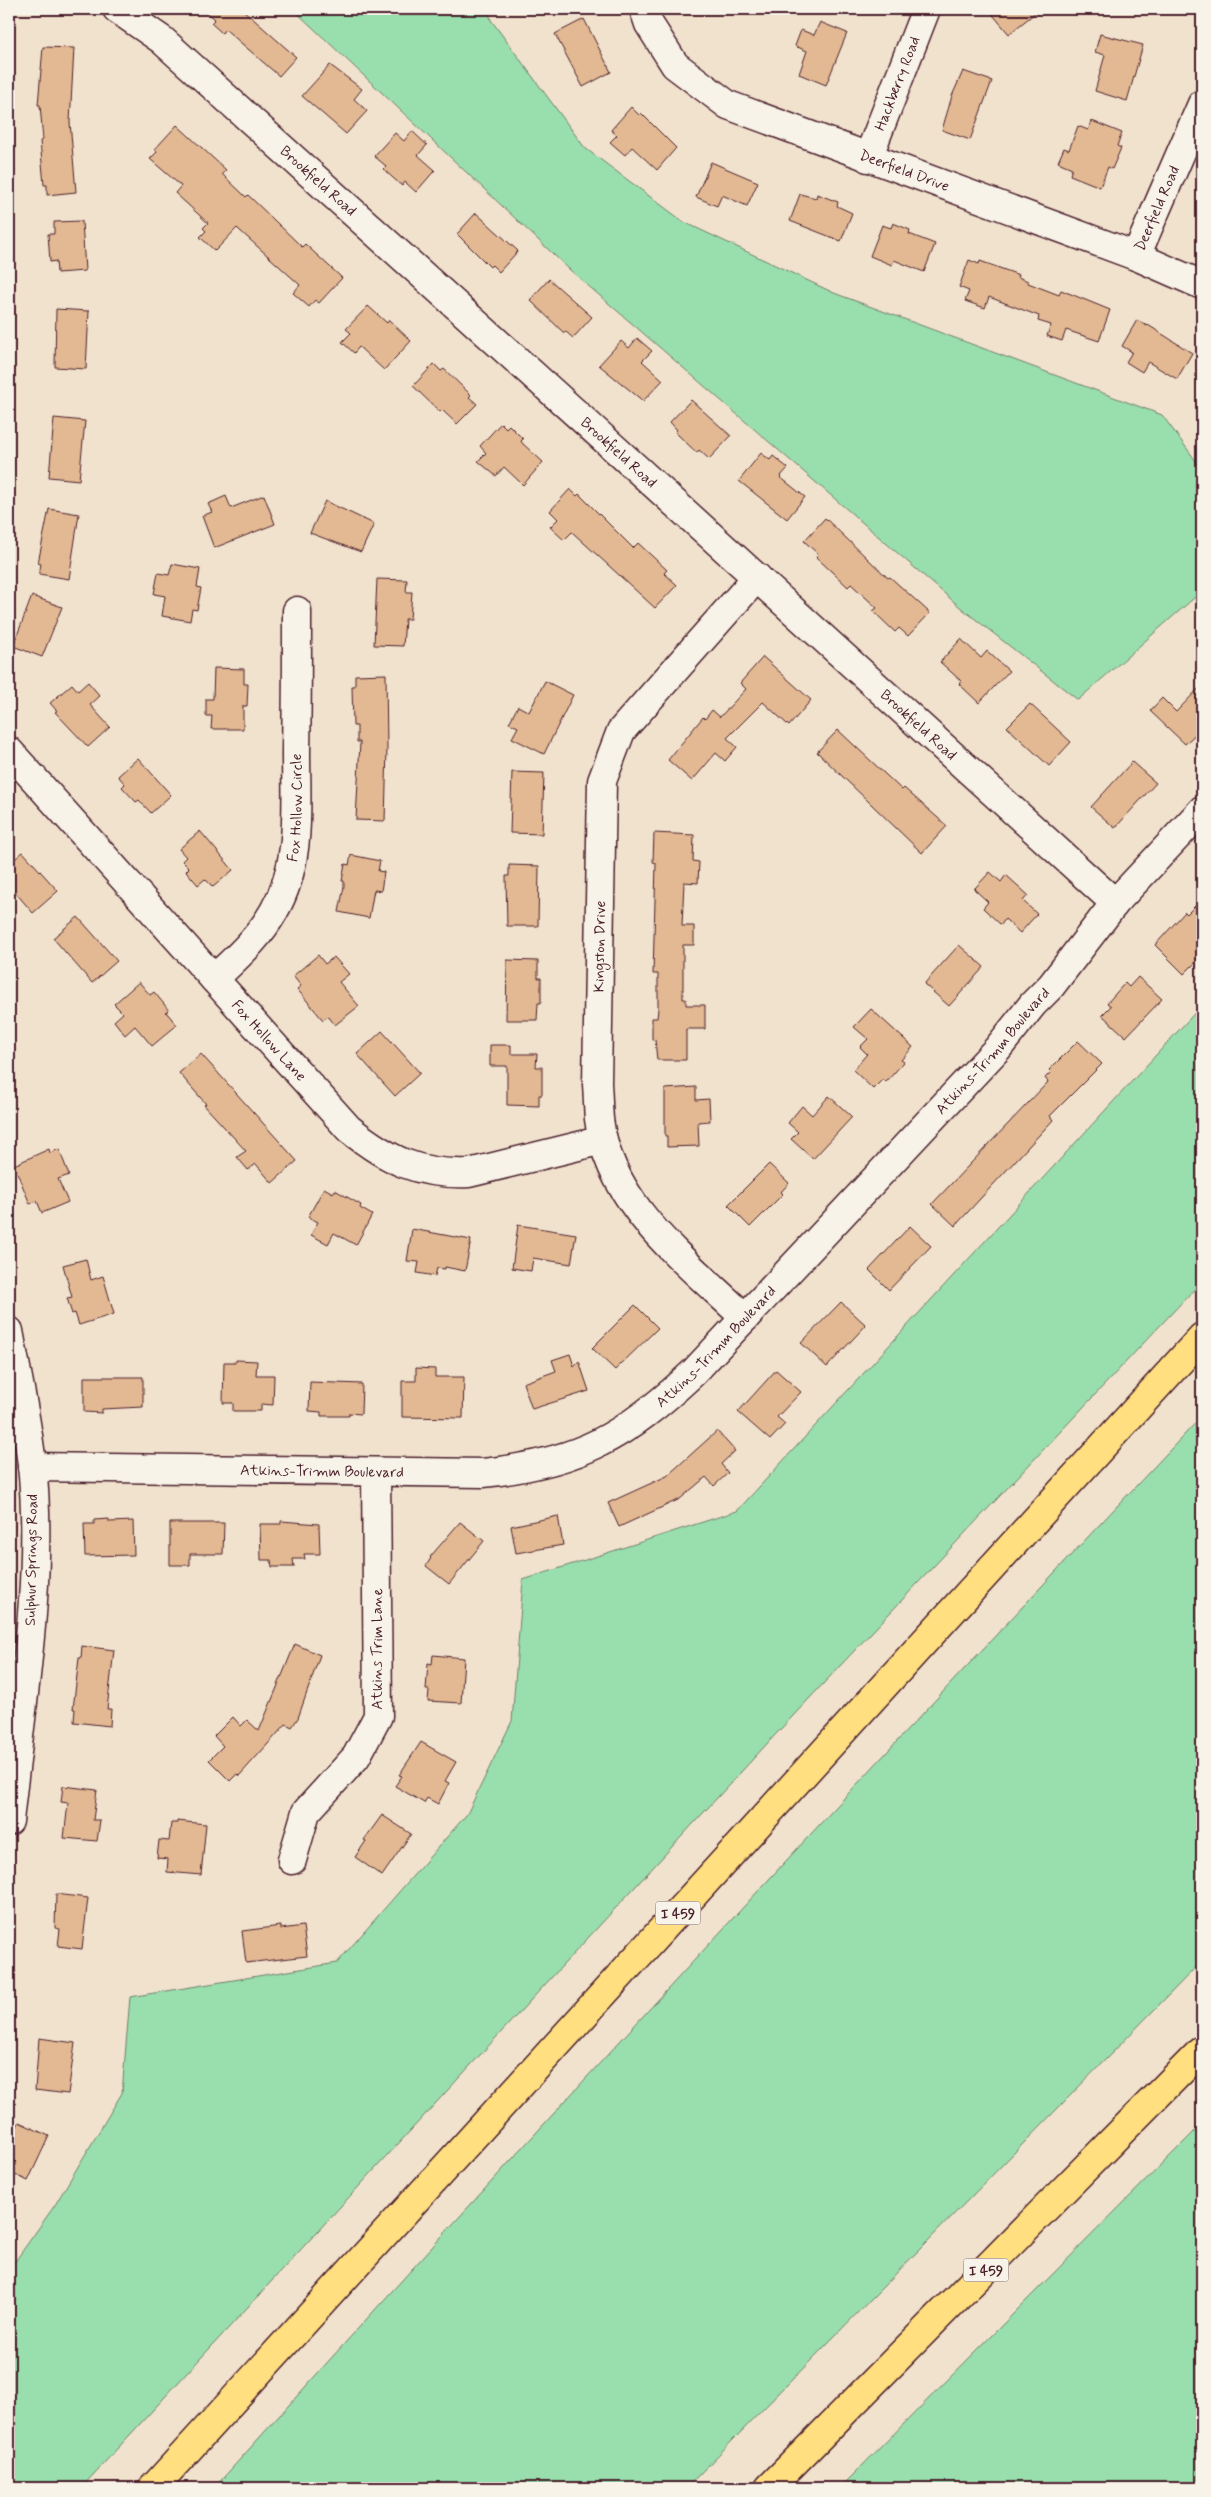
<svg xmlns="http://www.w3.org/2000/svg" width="1211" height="2497" font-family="Mynerve,sans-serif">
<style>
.green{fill:#98dfad;stroke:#717f6c}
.building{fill:#e2b992;stroke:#4a1f2b}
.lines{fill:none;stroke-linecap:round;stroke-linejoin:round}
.minor-casing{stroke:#4a1f2b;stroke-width:31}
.highway-casing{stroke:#4a1f2b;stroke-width:31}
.minor{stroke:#f7f3e8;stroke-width:28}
.highway{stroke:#ffdf80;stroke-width:28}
.labels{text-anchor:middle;stroke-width:4.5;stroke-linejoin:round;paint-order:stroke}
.shield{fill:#f7f3e8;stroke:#7e5f64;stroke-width:1}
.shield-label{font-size:14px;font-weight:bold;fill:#4a1f2b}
.street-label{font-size:15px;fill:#4a1f2b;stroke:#f7f3e8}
</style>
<rect width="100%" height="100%" fill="#f1e2ce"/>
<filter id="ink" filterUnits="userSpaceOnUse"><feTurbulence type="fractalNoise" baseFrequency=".02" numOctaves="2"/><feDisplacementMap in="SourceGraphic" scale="10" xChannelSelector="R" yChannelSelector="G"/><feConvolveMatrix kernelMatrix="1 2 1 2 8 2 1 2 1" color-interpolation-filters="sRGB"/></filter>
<g filter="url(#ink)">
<!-- green -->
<g class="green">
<path d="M293 9H488L491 20 585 148 684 222 834 293 1162 415 1202 469V591L1078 700 960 607 570 270Z"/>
<path d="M1202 1005V1281L776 1734 81 2488H9V2270L55 2205 122 2093 130 1997 337 1963 467 1814 512 1721 523 1580 737 1511Z"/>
<path d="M1202 1416V1961L686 2488H214C539 2127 868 1769 1202 1416Z"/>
<path d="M1202 2124V2488H840Z"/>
</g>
<!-- building -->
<g class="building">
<path d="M203 9H242L296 57 279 76 225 29 222 33 211 23 215 19Z"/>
<path d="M988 9H1040L1009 34Z"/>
<path d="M584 19 611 72 583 87 555 34Z"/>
<path d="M820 22 847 33 826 85 799 74 807 51 795 46 801 30 814 35Z"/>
<path d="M1100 34 1143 45 1127 101 1095 91 1105 55 1095 52Z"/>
<path d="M43 47 74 48 70 122 76 192 47 195V185H44L40 141 43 140 40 105H38Z"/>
<path d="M330 65 362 89 354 99 367 111 346 134 302 96Z"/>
<path d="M963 71 992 81 970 140 942 130 952 96Z"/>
<path d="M631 107 639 115 641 113 676 148 657 170 632 147 625 155 610 142 617 135 611 130Z"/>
<path d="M1092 121 1122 133 1117 146 1121 148 1112 169 1108 167 1100 187 1070 175 1072 168 1058 162 1064 148 1069 150 1078 126 1088 130Z"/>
<path d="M177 125 226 170 222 174 246 197 248 195 302 247 305 244 342 278 319 303 315 300 309 307 293 293 300 285 237 228 215 251 200 237 206 231 203 228 208 223 175 193 181 186 150 159 157 152 155 149Z"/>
<path d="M412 131 427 145 418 155 435 170 416 192 405 182 402 186 383 169 386 166 374 156 395 133 404 141Z"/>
<path d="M711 162 758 182 747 206 722 195 717 206 696 197Z"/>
<path d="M800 194 816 198 817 194 838 202 837 206 852 213 841 241 790 221Z"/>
<path d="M476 213 518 251 499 272 492 265 490 267 457 234Z"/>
<path d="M82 221 85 271 57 273 56 261 50 262 48 234H54V222Z"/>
<path d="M893 223 910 230 909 234 935 244 924 272 894 260 892 265 870 256 882 225 891 228Z"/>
<path d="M969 260 979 264 980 261 1019 275 1018 277 1028 281V283L1059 295 1061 290 1110 310 1099 341 1066 330 1062 341 1047 336 1051 325 1038 321 1039 316 989 297 985 308 965 301 969 291 959 287Z"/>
<path d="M549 279 592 317 573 338 565 331 564 333 530 300Z"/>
<path d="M368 306 387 323 389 320 411 341 384 370 359 347 354 353 342 342 351 333 346 329Z"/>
<path d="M56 309 89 311 86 369 55 367Z"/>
<path d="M1137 320 1147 326 1148 325 1192 353 1177 379 1148 362 1142 372 1126 362 1132 352 1122 346Z"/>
<path d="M637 338 652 351 642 361 663 380 643 401 599 365 621 341 629 348Z"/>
<path d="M434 364 441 371 444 369 471 395 469 397 477 404 457 424 442 410 440 412 413 386Z"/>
<path d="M691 400 731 436 709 459 699 450 697 453 675 432 677 430 670 422Z"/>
<path d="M54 418 85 421 79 480 49 477Z"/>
<path d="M501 423 506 428 509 425 523 439 521 441 523 444 543 462 523 485 504 467 496 476 478 461 486 453 480 446Z"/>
<path d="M761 453 770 460 773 456 788 468 780 477 805 497 787 519 739 481Z"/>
<path d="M570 489 577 496 579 494 633 548 638 543 667 570 664 573 677 585 655 608 572 532 564 540 550 527 558 519 550 511Z"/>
<path d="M264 495 275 524 214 548 202 516 212 512 208 504 226 496 231 508Z"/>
<path d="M325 501 374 524 361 552 310 533Z"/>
<path d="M49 509 79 514 69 579 39 574 41 564 38 563Z"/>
<path d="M825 518 888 578 890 577 930 613 908 636 899 628 895 632 873 611 877 608 851 584 848 587 816 557 818 554 804 541Z"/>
<path d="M172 564 200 569 197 587 201 588 197 610 192 609 190 621 162 616 165 596 154 594 158 573 169 575Z"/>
<path d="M377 579 407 580 406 592H412L410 619H405L403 646 374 645Z"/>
<path d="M32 596 62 607 42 657 13 646Z"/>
<path d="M961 639 981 658 987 651 1009 671 979 703 959 684 961 681 940 662Z"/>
<path d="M763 657 811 700 789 726 763 702 727 738 737 747 725 761 716 753 692 781 668 760 703 717 705 719 712 710 720 717 746 689 740 683Z"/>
<path d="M214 668 244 669V684H248L247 706H243V729H211L212 716H206V699H213Z"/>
<path d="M386 674 387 748 385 821 356 820 360 742H357V726H353L352 686H355V675Z"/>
<path d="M545 681 573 695 544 754 512 738 518 727 509 723 518 706 529 712Z"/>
<path d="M88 682 100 696 90 705 110 727 88 747 55 712 57 711 50 703 72 684 78 691Z"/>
<path d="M1202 685V728L1185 744 1150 711 1162 698 1176 712Z"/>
<path d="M1030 704 1071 742 1049 766 1007 727Z"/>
<path d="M838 730 902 790 904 788 947 826 922 853 817 752Z"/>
<path d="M138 758 171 795 151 813 139 800 136 802 122 787 125 784 118 776Z"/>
<path d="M1132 762 1156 783 1115 828 1091 807Z"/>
<path d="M512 772 544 773 542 834 510 833Z"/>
<path d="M200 831 233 870 213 887 205 879 198 885 186 871 189 868 182 861 186 857 179 849Z"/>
<path d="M654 833 694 835 693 861 699 862 698 883 684 882 682 926H694V945H683V999H686V1005H705V1029H686V1060H657L655 1040 652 1039V1018H657L658 1009V974H653L656 863 653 862Z"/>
<path d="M23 852 58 891 33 913 9 885V864Z"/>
<path d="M351 855 380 861 378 871 384 872 381 891 374 890 369 918 339 912 344 886V881H342L345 864 349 865Z"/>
<path d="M509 865 539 866 538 926H507L506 876H509Z"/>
<path d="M990 872 1001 882 1006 875 1028 895 1023 901 1037 914 1020 933 1005 919 1001 925 983 908 988 902 974 889Z"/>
<path d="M1202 899V938L1196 944 1202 951V956L1184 974 1155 945 1185 912 1187 914Z"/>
<path d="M78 917 117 961 92 983 53 938Z"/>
<path d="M959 945 984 967 949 1006 924 984Z"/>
<path d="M318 955 325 964 334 957 349 974 339 982 359 1006 335 1025 328 1016 323 1020 297 989 301 986 293 976Z"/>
<path d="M507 960 538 961V978H541V1003H538L537 1020H506Z"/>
<path d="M1138 977 1162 999 1126 1037 1102 1015 1111 1006 1107 1003 1125 983 1129 987Z"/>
<path d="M139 982 150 995 154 992 169 1010 166 1012 177 1025 152 1046 135 1026 125 1035 114 1021 123 1013 114 1004Z"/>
<path d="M871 1009 913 1047 901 1060 904 1062 886 1082 883 1079 873 1089 853 1070 867 1054 860 1047 868 1039 854 1027Z"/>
<path d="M382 1031 420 1073 395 1096 357 1054Z"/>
<path d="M1078 1041 1102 1064 1050 1116 1053 1120 955 1226 932 1204 1048 1082 1045 1078 1051 1072 1049 1070Z"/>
<path d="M490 1045H511V1054H537L536 1067H542V1095H539V1106L507 1105V1066H490Z"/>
<path d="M201 1054 297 1161 272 1183 256 1164 248 1170 237 1157 246 1151 204 1105 206 1104 179 1073Z"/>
<path d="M696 1087V1100L709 1099 710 1121 698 1122 699 1146 667 1147V1136H665V1089Z"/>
<path d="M829 1096 852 1117 813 1159 791 1139 798 1132 788 1123 802 1106 812 1115Z"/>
<path d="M49 1149 50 1153 59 1149 69 1175 58 1179 68 1202 42 1213 37 1201 30 1204 14 1165Z"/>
<path d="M769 1164 789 1183 781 1192 783 1194 750 1227 728 1205Z"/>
<path d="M324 1188 333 1193 335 1190 361 1205 360 1208 372 1215 356 1245 334 1233 328 1244 311 1235 318 1222 308 1217Z"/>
<path d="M518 1225 576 1234 571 1264 533 1258 531 1271 512 1268Z"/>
<path d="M910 1226 931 1246 889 1290 869 1270Z"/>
<path d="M412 1229 471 1240 465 1271 445 1267V1269L437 1268 435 1276 417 1273 419 1262 407 1261Z"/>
<path d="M86 1259 91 1280 103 1276 114 1314 79 1325 75 1313 72 1314 67 1298 72 1297 63 1265Z"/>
<path d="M841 1302 866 1325 827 1367 801 1343Z"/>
<path d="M635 1305 658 1328 615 1370 592 1348Z"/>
<path d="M570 1354 574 1366 579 1361 589 1391 532 1409 523 1383 556 1371 552 1360Z"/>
<path d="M236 1360 257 1361 256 1375H274L273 1405 261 1404V1411H233V1403H223L224 1362H236Z"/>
<path d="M416 1368 435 1369V1377H464L463 1418 402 1417V1381H416Z"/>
<path d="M776 1370 801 1392 777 1417 785 1424 770 1440 738 1412Z"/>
<path d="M84 1377H143V1407L102 1409V1413L84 1412Z"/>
<path d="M310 1382 362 1384 361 1414 349 1413V1416H321V1412L309 1411Z"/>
<path d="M717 1431 735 1451 721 1464 728 1473 714 1486 706 1477 680 1499 619 1527 608 1503 667 1476Z"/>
<path d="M558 1516 563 1545 516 1553 511 1526Z"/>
<path d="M109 1519V1522L133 1521 134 1555 85 1556 84 1524H94V1520Z"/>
<path d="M281 1521 319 1524 320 1554H304L305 1559H293L294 1567H272L271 1560H261L260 1524H281Z"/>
<path d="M460 1522 484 1541 449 1584 426 1566 431 1558 430 1557Z"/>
<path d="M170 1523H224L223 1554H190V1565H170Z"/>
<path d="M295 1644 320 1655 298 1718 292 1727 286 1724 239 1776 237 1774 230 1781 209 1760 223 1746 214 1736 233 1717 241 1726 247 1720 259 1731Z"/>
<path d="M82 1646 114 1650 107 1709H111L110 1726 74 1722 75 1709H73L79 1658H81Z"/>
<path d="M433 1655 464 1658 461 1703 428 1701 429 1690H426L428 1663 432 1664Z"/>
<path d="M421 1742 456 1762 445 1781 449 1783 438 1804 427 1798 424 1803 395 1786 402 1776 399 1775Z"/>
<path d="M63 1786 97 1790 93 1820H100L97 1841 64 1838 68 1803 61 1802Z"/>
<path d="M382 1815 411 1834 382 1876 355 1857 366 1841 364 1840Z"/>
<path d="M177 1821 206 1824 201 1875 167 1872 168 1859 157 1858 159 1840 169 1841 171 1823H177Z"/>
<path d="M56 1894 88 1898 82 1949 58 1946 60 1929 55 1928Z"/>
<path d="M281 1926V1929L303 1926 307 1956 246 1963 242 1931Z"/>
<path d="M39 2038 75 2043 68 2094 35 2090Z"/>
<path d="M19 2122 49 2136 28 2181 9 2172V2153L16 2137 13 2136Z"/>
</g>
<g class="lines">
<defs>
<g id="minor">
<path id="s1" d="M117 9 162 40C481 326 798 615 1115 903"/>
<path id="s2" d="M644 9 649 24 675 65 728 105 1136 256 1202 285"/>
<path id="s3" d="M868 158 926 9"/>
<path id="s4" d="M1136 256 1202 104"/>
<path id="s5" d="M9 751 349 1129C388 1160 418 1175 469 1173L603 1140"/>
<path id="s6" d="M214 979C236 958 259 938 274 911 302 863 296 805 296 752 297 705 297 658 297 611"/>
<path id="s7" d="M745 1318C687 1262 609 1205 599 1119 598 1108 598 1096 597 1084L602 781 621 731 757 577"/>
<path d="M9 1331C17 1375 27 1420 32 1465 44 1579 21 1707 9 1821"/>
<path id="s8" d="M32 1467 483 1473C578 1463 625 1437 694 1372L998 1048 1033 1004 1051 986 1115 903 1202 810"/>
<path d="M292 1860 306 1812 356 1757 378 1716 376 1472"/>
</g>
<g id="highway">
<path d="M153 2488 1202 1337"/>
<path d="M769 2488 1202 2050"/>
</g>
</defs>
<!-- minor casing -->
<use href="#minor" class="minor-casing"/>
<!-- highway casing -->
<use href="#highway" class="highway-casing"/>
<!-- minor -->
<use href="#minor" class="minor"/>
<!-- highway -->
<use href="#highway" class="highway"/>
</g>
</g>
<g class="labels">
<!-- shield labels -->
<g class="shield">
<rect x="655.5" y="1901.5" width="45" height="23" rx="4"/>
<rect x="963.5" y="2258.5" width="45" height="23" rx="4"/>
</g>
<g class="shield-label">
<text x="678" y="1918">I 459</text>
<text x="986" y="2275">I 459</text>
</g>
<!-- street labels -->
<g class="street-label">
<text dy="5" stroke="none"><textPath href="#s3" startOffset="80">Hackberry Road</textPath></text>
<text dy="5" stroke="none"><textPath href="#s2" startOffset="319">Deerfield Drive</textPath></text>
<text dy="5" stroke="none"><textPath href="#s1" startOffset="265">Brookfield Road</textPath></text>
<text dy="5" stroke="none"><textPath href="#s4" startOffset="52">Deerfield Road</textPath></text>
<text dy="5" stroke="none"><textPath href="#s1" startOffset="670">Brookfield Road</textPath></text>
<text dy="5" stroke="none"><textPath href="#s1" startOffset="1075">Brookfield Road</textPath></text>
<text dy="5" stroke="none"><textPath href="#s6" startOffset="198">Fox Hollow Circle</textPath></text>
<text dy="5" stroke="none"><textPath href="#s7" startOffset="425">Kingston Drive</textPath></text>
<text dy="5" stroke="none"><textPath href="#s5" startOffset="389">Fox Hollow Lane</textPath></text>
<text dy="5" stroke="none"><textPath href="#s8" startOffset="1129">Atkins-Trimm Boulevard</textPath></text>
<text dy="5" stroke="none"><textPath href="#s8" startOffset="724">Atkins-Trimm Boulevard</textPath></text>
<text dy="5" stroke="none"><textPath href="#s8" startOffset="290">Atkins-Trimm Boulevard</textPath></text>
<text transform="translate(31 1560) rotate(-89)" y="5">Sulphur Springs Road</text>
<text transform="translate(377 1649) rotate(-90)" y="5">Atkins Trim Lane</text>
</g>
</g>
<!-- margin -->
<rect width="1211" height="2497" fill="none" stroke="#f7f3e8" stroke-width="30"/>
<rect x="15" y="15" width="1181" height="2467" fill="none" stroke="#4a1f2b" stroke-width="2" filter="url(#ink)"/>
</svg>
